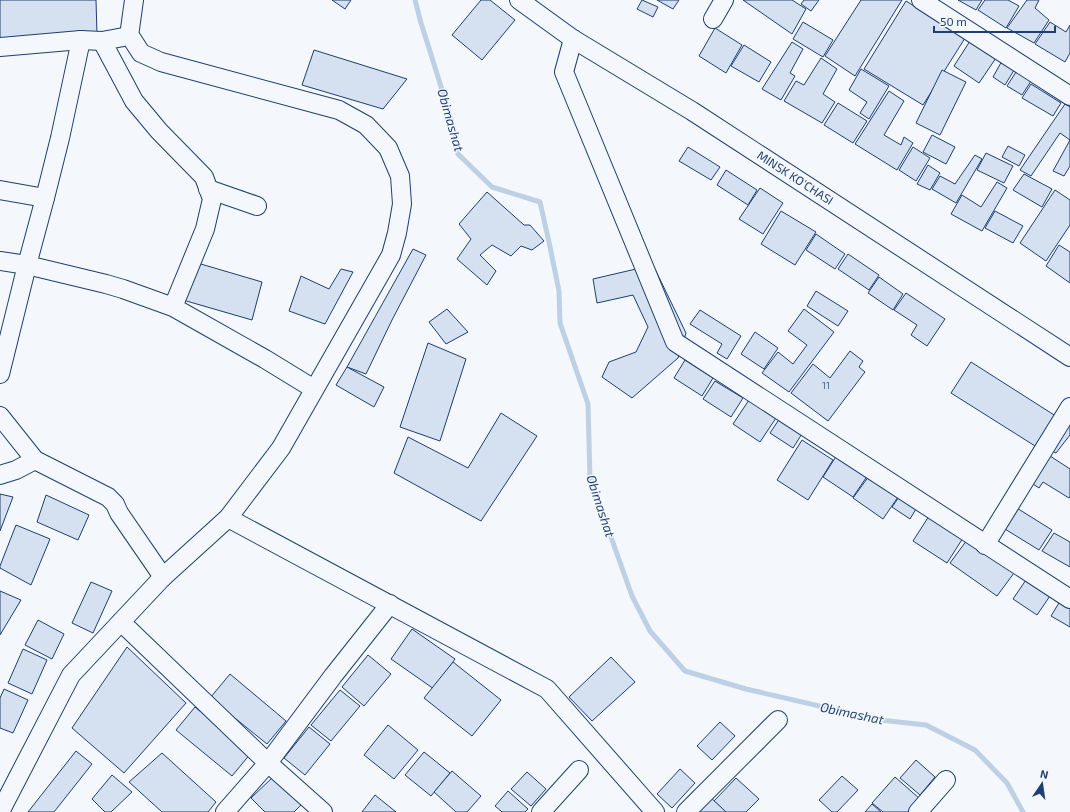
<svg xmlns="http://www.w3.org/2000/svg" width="1070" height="812" font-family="'Exo 2',sans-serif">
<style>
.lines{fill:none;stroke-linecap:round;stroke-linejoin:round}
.stream{stroke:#bed0e5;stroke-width:5}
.building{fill:#d5e0f0;stroke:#1d3f73}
.minor-casing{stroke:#1d3f73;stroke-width:20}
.minor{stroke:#f4f7fb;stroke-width:18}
.labels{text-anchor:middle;stroke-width:3;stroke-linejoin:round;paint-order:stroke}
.number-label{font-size:10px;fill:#4b6792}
.street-label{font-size:12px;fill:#1d3f73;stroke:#f4f7fb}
.water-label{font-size:13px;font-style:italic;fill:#1d3f73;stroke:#f4f7fb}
</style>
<rect width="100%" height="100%" fill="#f4f7fb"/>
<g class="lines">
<!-- stream -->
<path class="stream" d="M415 0 421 23 429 48 451 119 458 154 492 187 540 202 549 242 559 291 560 323 588 404 590 478 632 596 650 631 685 671 746 689 880 720 926 725 975 750 1007 783 1023 812"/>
</g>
<!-- building -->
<g class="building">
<path d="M0 0H96L97 35 0 38Z"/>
<path d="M332 0H351L345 9Z"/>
<path d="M481 0H490L515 20 482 60 452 35Z"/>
<path d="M642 0 658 7 653 17 637 9Z"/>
<path d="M657 0H679L673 9Z"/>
<path d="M743 0H792L806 9 792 34Z"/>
<path d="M804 0H819L811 11 801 4Z"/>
<path d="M861 0H902L855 76 825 56Z"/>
<path d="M958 0H982L976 10Z"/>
<path d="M985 0H1008L1019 6 1006 28 978 10Z"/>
<path d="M1027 0H1039L1035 8 1049 20 1034 43 1007 28Z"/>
<path d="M906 1 965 38 923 105 864 69Z"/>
<path d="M803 22 833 40 823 57 793 39Z"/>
<path d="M1050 22 1066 32 1070 25V53L1065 62 1035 44Z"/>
<path d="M715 28 742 45 726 73 699 56Z"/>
<path d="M970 41 996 58 979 83 954 66Z"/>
<path d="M792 42 803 49 790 73 795 76 781 100 762 89Z"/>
<path d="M744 45 771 62 759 82 731 66Z"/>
<path d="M314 50 407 79 383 109 302 85Z"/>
<path d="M821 58 837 69 823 94 835 102 822 123 784 101 796 81 804 85Z"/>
<path d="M1003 59 1016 67 1005 85 993 77Z"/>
<path d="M861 69 889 86 869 119 860 113 867 102 849 90Z"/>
<path d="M1018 69 1033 78 1022 95 1007 86Z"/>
<path d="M942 70 966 82 940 135 916 123Z"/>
<path d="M1031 84 1061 103 1053 116 1022 98Z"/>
<path d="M889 91 904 101 884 135 901 145 904 137 913 143 897 170 855 144Z"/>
<path d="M838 103 867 121 853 143 824 125Z"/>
<path d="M1065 104 1070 107V166L1064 176 1053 171 1070 140 1060 133 1031 176 1020 170Z"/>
<path d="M932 135 955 147 946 164 923 152Z"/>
<path d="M1008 146 1025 155 1019 166 1002 157Z"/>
<path d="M688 147 720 167 711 180 679 161Z"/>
<path d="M913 147 930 158 916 181 899 170Z"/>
<path d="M986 153 1013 166 1004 183 977 170Z"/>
<path d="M975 155 982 159 956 203 932 189 940 176 955 184Z"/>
<path d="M928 165 940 173 930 190 917 184Z"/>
<path d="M726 170 757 190 748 205 717 185Z"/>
<path d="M1024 174 1052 189 1042 207 1013 190Z"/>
<path d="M997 182 1007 188 982 231 951 214 962 195 981 207Z"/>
<path d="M760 188 783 203 763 234 739 219Z"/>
<path d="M1055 190 1070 200V225L1046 261 1020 243Z"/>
<path d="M487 192 524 225H530L544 241 532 250 521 246 511 256 492 245 480 255 496 271 487 285 457 259 471 239 459 224Z"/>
<path d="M781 211 816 232 795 265 761 244Z"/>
<path d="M995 211 1023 226 1013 243 985 228Z"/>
<path d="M816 234 845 254 835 269 806 250Z"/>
<path d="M1059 245 1070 252V283L1046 266Z"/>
<path d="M413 249 426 255 392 320 366 374 347 367Z"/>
<path d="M848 254 879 275 869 290 838 269Z"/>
<path d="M194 262 262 282 252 320 183 300Z"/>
<path d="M653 265 686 333 678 358 632 398 602 377 609 362 636 352 648 327 633 295 597 303 593 279Z"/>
<path d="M341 269 353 272 325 324 289 311 301 276 329 289Z"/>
<path d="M879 277 903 294 893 310 868 293Z"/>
<path d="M816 291 848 311 838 326 807 306Z"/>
<path d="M906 293 945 319 927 346 911 335 917 325 894 310Z"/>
<path d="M447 309 468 332 446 344 429 322Z"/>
<path d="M804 309 834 332 789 392 762 373 778 352 793 364 807 345 788 331Z"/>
<path d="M700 310 741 336 727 359 717 353 722 344 690 324Z"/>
<path d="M755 332 778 348 764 369 741 354Z"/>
<path d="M428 343 466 359 440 441 400 427Z"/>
<path d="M850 351 863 361 859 367 865 372 828 421 791 393 813 364 830 378Z"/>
<path d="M685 360 713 378 702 396 674 378Z"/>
<path d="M971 362 1062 420 1043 451 951 393Z"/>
<path d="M347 367 384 387 374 407 336 385Z"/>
<path d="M715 381 743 398 731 417 703 399Z"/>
<path d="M749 400 776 418 760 442 733 424Z"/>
<path d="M501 413 537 436 481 521 394 473 408 437 468 468Z"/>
<path d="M782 415 805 429 793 448 770 433Z"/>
<path d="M1070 421V435L1056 453 1050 450Z"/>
<path d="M802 440 833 460 808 500 777 480Z"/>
<path d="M1047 454 1070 469V497L1069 498 1043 482 1039 488 1030 482Z"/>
<path d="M837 455 868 475 853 497 823 477Z"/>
<path d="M869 476 898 497 883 519 853 498Z"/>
<path d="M0 494 13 497 0 531Z"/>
<path d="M46 495 89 515 78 540 37 522Z"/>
<path d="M899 497 916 509 910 519 892 507Z"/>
<path d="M1012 505 1052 530 1039 550 1000 526Z"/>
<path d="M929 516 963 538 947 563 913 541Z"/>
<path d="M16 525 50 539 31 585 0 568V566Z"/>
<path d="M1054 533 1070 542V567L1042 551Z"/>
<path d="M967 540 1014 573 997 596 950 563Z"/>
<path d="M1028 577 1052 593 1037 615 1013 599Z"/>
<path d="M91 582 112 591 93 633 72 623Z"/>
<path d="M0 591 21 600 0 635Z"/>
<path d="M1062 598 1070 602V627L1051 616Z"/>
<path d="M38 620 64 634 52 659 25 645Z"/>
<path d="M412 629 455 659 434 689 391 659Z"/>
<path d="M127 647 186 703 124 773 72 728Z"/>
<path d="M23 649 47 660 32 694 8 683Z"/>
<path d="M368 655 391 674 364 706 342 687Z"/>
<path d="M611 657 635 682 592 721 569 697Z"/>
<path d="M453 662 501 700 472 736 424 698Z"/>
<path d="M230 674 286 721 267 744 210 698Z"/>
<path d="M4 689 28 700 13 733 0 728V698Z"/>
<path d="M340 690 360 706 331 741 311 725Z"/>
<path d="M195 707 251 753 232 776 176 730Z"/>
<path d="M720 722 735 736 712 760 697 746Z"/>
<path d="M388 725 418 750 394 779 364 755Z"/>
<path d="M309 727 330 744 305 775 284 758Z"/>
<path d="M76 751 92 764 54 812H28Z"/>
<path d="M424 752 450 773 431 796 405 775Z"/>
<path d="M162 753 216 802 208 812H162L129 782Z"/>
<path d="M916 760 935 777 920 795 900 778Z"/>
<path d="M680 769 695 783 672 808 657 794Z"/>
<path d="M452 771 481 796 467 812H456L434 792Z"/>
<path d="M527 772 546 789 531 806 511 789Z"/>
<path d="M112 775 132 792 111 812H105L92 799Z"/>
<path d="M842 776 858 790 837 812H832L819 800Z"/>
<path d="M273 777 301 805 294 812H265L251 798Z"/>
<path d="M895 777 920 799 908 812H883L872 803Z"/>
<path d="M736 778 759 799 746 812H726L714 801Z"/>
<path d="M508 791 528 809 525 812H502L495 806Z"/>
<path d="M707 794 726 812H691Z"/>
<path d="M375 795 396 812H362Z"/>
<path d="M872 804 881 812H865Z"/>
</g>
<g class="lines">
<defs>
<g id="minor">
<path d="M519 0 573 39 692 111 1070 357"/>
<path d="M921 0 1070 96"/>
<path d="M713 19 724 0"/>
<path d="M573 39 564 72 675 342 1070 599"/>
<path d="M102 41 134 101 159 131 204 177 212 199 205 229 173 307"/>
<path d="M0 47 81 40 102 41 129 36"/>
<path d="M208 189 257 206"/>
<path d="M0 190 45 198"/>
<path d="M0 261 27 265 106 284 123 289 173 307 265 359 314 389"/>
<path d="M0 374 27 265 45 198 60 138 81 40"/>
<path d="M0 416 35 460 108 497 115 504 119 513 163 577"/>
<path d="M0 475 16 470 35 460"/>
<path d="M228 518 547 689 655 812"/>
<path d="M985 545 1070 407"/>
<path d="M121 622 268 763 323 812"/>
<path d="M0 812 71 675 163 577 228 518 281 448 391 255 397 233 402 204 400 176 388 148 366 125 339 110 161 62 141 53 130 36H129L134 0"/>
<path d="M225 812 268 763 333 676 390 604"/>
<path d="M541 812 579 770"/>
<path d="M686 812 778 720"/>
<path d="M918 812 946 780"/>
</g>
</defs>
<!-- minor casing -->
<use href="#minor" class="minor-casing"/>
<!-- minor -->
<use href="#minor" class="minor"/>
</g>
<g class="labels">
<!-- number labels -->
<g class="number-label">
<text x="826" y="389">11</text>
</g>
<!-- street labels -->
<g class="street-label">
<text transform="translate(795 178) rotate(33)" y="4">MINSK KO'CHASI</text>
</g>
<!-- water labels -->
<g class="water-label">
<text transform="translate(451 120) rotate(74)" y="5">Obimashat</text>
<text transform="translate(601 506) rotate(72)" y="5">Obimashat</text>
<text transform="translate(852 713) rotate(12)" y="5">Obimashat</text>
</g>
</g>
<!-- north arrow -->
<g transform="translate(1042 784) rotate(13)" stroke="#f4f7fb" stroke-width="3" paint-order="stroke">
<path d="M0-3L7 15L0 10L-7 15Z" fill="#1d3f73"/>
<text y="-6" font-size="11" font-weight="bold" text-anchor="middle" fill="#1d3f73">N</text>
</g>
<!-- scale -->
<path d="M934 26v6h121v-6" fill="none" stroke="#1d3f73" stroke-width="2"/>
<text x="940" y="26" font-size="12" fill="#1d3f73" stroke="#f4f7fb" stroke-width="3" paint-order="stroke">50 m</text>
</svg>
